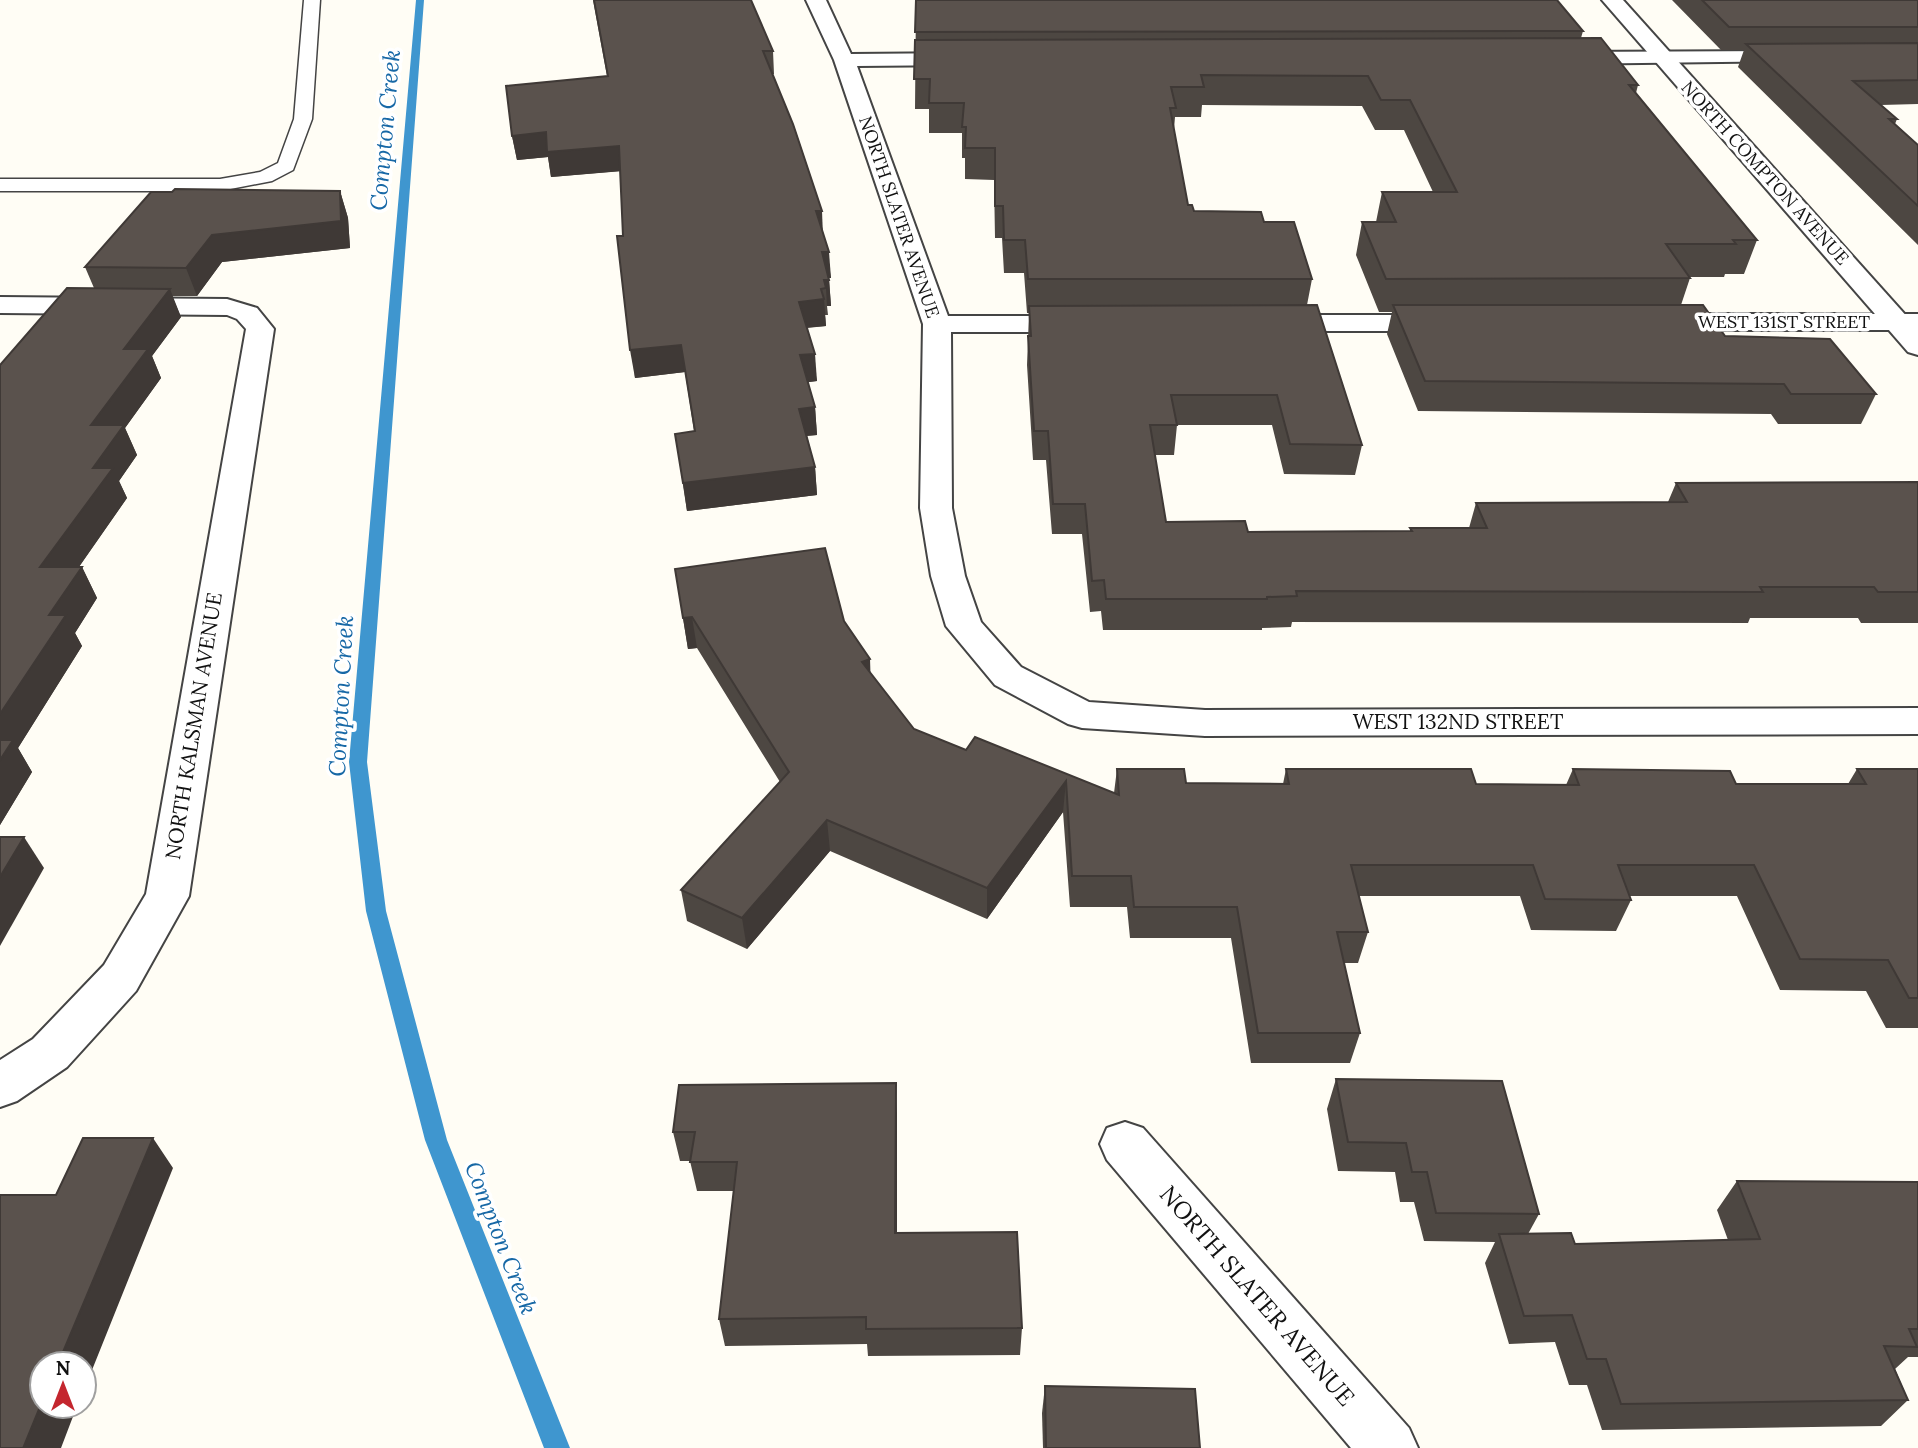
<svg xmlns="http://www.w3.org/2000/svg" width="1918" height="1448" font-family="Lora,serif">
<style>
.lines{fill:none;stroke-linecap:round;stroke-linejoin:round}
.stream{fill:#3f96cf;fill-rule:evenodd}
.service-casing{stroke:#444;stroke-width:3}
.minor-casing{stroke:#444;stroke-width:4}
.tertiary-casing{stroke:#444;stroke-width:4}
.service{fill:#fff;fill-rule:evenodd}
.minor{fill:#fff;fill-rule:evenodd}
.tertiary{fill:#fff;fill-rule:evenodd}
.wall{fill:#4d4742}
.shaded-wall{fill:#3f3936}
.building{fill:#5a524d;stroke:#3f3936;stroke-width:2}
.labels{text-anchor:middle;stroke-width:7;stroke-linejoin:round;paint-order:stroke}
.far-street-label{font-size:18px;fill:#111;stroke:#fff}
.street-label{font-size:21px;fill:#111;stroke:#fff}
.water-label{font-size:23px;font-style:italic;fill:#1768a6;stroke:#fff}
.near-street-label{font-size:24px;fill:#111;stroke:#fff}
</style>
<rect width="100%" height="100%" fill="#fffdf5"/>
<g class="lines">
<!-- stream -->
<path class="stream" d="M416 0H424L367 762 386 911 447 1140 570 1448H544L425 1140 366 911 349 762Z"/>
<defs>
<path id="service" d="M304 0H320L312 119 293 170 272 181 220 191H0V179H220L260 172 278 163 294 119Z"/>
<g id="minor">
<path d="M806 0H826L851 54 967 53 974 55 977 59 974 63 967 65 857 66 948 316H1079L1089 318 1093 324 1089 330 1079 332H951L952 508 965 576 981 622 1021 667 1089 702 1205 710 1918 708V734L1205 736 1082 728 1068 724 995 685 946 626 931 576 920 508 923 324 834 60Z"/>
<path d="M1793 51 1800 53 1803 57 1800 61 1563 64 1556 62 1553 58 1556 54 1563 52Z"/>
<path d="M0 297 227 299 257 308 274 329 189 896 136 991 67 1067 17 1101 0 1107V1060L33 1039 104 965 146 894 246 329 237 319 227 315 0 313Z"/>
<path d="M1661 314H1918V330H1661L1651 328 1647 322 1651 316Z"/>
<path d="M1273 315H1443L1453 317 1457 323 1453 329 1443 331H1273L1263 329 1259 323 1263 317Z"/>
<path d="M1125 1122 1143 1128 1409 1428 1418 1448H1351L1107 1160 1100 1144 1107 1128Z"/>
</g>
<path id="tertiary" d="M1602 0H1623L1918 329V355L1908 352Z"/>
</defs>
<!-- service casing -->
<use href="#service" class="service-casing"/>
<!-- minor casing -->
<use href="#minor" class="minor-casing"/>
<!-- tertiary casing -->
<use href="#tertiary" class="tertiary-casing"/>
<!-- service -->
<use href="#service" class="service"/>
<!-- minor -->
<use href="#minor" class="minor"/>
<!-- tertiary -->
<use href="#tertiary" class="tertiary"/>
</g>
<!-- wall -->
<g class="wall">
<path d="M593 0 773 51 774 74H773L823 233 831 278H829L831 306H827L828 315H825L826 326 807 328 817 381 808 382 815 407 817 435 807 436 815 467 817 495 687 511 675 434 694 431 685 372 635 378 623 236 620 171 551 177 548 157 517 160 512 136 607 76Z"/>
<path d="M916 0 1583 31 1581 38 1638 85 1636 93 1757 240 1744 274H1725L1724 277H1689L1690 278 1681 305 1725 336 1876 394 1861 424H1778L1771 414 1418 411 1387 334 1392 312H1379L1356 255 1362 222H1376L1382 192H1433L1404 130H1375L1362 106 1202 105 1201 117H1175L1174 129 1188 205 1194 211 1264 222 1312 279 1307 305 1362 445 1355 475 1284 474 1272 425H1177L1174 455H1155L1166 522 1248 532 1410 531V528H1469L1476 503 1668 502 1676 483 1918 482V623H1861L1858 618H1750L1748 623 1292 622 1291 627 1262 628V630H1103L1101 611 1090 612 1082 534H1052L1046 460H1033L1027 365 1029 313H1027L1024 273H1004L1002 238H995L994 180 965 179V158H962V133H929V109H915Z"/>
<path d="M1672 0H1918V104L1881 105 1897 119 1895 124 1918 145V245L1738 67 1744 50H1721Z"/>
<path d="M340 191 348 218 350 248 222 262 197 296H172L181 317 152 356 161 378 125 428 137 455 119 481 127 498 79 567H82L97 598 75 633 82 646 18 748 32 772 0 825V365L94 288 85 267Z"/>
<path d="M675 569 844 621 870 659V673L914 729 966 750 1114 793 1117 769 1186 783 1283 784 1286 769 1476 784 1566 785 1573 769 1736 784H1848L1857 769H1918V1028H1886L1866 991 1780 990 1737 896H1630L1631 900 1616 931 1531 930 1520 896H1359L1368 932 1358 963H1344L1360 1033 1350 1063H1251L1231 938H1130L1127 907H1070L1063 812 987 919 830 851 747 949 687 921 681 890 780 782 697 648 688 649Z"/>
<path d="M1336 1079 1539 1214 1528 1234 1575 1244 1728 1240 1717 1210 1737 1181 1918 1182V1357H1908L1895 1369 1908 1400 1881 1426 1602 1430 1587 1385H1569L1555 1342 1509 1344 1485 1263 1495 1242 1424 1241 1414 1202H1400L1395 1172 1338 1171 1327 1109Z"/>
<path d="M897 1113V1233L1022 1328 1020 1355 868 1356 867 1344 725 1346 719 1319 734 1191H697L690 1161H680L673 1132Z"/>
<path d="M1045 1386 1200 1448H1043L1042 1413Z"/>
</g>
<!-- shaded-wall -->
<g class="shaded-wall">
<path d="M546 132 619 146 623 171 551 177 548 157 517 160 512 136Z"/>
<path d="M340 191 348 218 350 248 222 262 197 296 186 268 212 235Z"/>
<path d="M816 211H822L823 236Z"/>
<path d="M822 252H829L831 278H824Z"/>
<path d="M824 280H829L831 306H827L826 288Z"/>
<path d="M170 289 181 317 152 356 161 378 125 428 137 455 119 481 127 498 57 598 40 567 91 425 124 349Z"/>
<path d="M824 299 826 326 801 328 799 302Z"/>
<path d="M681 345 685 372 635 378 630 350Z"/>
<path d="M815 354 817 381 802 383 800 355Z"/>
<path d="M815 407 817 435 802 436 799 409Z"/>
<path d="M815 467 817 495 687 511 683 483Z"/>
<path d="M82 567 97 598 75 633 82 646 18 748 32 772 0 825V714L49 615Z"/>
<path d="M692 617 697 648 688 649 683 618Z"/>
<path d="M870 659 871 690 862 662Z"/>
<path d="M1066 781 1063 812 987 919V888Z"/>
<path d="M827 820 830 851 747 949 742 918Z"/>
<path d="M24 837 44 868 0 946V877Z"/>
<path d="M896 1083 897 1113V1261L895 1233Z"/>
<path d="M153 1138 173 1168 84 1390V1364H58Z"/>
<path d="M42 1402V1406H77L61 1448H26L24 1446Z"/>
</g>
<!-- building -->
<g class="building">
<path d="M594 0H751L773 51H763L793 124 822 211H816L829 252H822L829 280H824L826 288 821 289 824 299 799 302 815 354 800 355 815 407 799 409 815 467 683 483 675 434 695 431 681 345 630 350 617 236H623L619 146 547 152 546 132 512 136 506 86 608 76Z"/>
<path d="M916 0H1557L1583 31 915 32Z"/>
<path d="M1702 0H1918V27H1729Z"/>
<path d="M1601 38 1638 85H1629L1757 240H1733L1736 244H1666L1690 278 1386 279 1362 222H1396L1382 192H1457L1410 100H1381L1368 76 1201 75 1204 87H1171L1176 108H1170L1188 205H1192L1194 211 1261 212 1264 222H1294L1312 279H1028L1025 240H1004L1003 206H995V148H965L966 127H962L964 103H929L930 79H914L915 40Z"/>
<path d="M1918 43V80L1853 81 1897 119H1889L1918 145V206L1746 44Z"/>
<path d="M175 189 340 191 341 221 212 235 186 268 85 267 151 192H172Z"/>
<path d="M67 288 170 289 124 349H148L91 425H124L93 468H113L40 567H82L49 615H66L0 714V365Z"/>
<path d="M1317 305 1362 445 1290 444 1277 395H1171L1177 425H1150L1166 522 1245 521 1248 532 1412 531 1410 528H1487L1476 503 1687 502 1676 483 1918 482V592H1878L1874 587H1760L1763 592 1296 591 1297 596 1267 597V599H1106L1104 580 1092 581 1085 504H1053L1048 431H1034L1028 336H1031L1029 306Z"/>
<path d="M1393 305H1703L1725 336 1830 339 1876 394H1791L1784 384 1425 381Z"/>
<path d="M825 548 844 621 870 659 862 662 914 729 966 750 975 737 1119 795 1117 769H1184L1186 783 1289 784 1286 769H1471L1476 784 1579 785 1573 769 1730 771 1736 784H1866L1857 769H1918V998H1909L1888 960 1800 959 1754 865H1618L1631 900 1545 899 1533 865H1351L1368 932H1337L1360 1033H1258L1237 907H1134L1131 876H1072L1066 781 987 888 827 820 742 918 681 890 789 772 692 617 683 618 675 569Z"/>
<path d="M0 740H13L0 760Z"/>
<path d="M0 837H24L0 877Z"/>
<path d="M1336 1079 1502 1081 1539 1214 1436 1213 1427 1172H1412L1406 1143 1348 1142Z"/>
<path d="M896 1083 895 1233 1017 1232 1022 1328 866 1329V1317L719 1319 737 1162H690L695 1132H673L679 1085Z"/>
<path d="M83 1138H153L58 1364H42V1402L24 1446H52L51 1448H0V1195H56Z"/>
<path d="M1737 1181 1918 1182V1329H1909L1917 1347 1884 1346 1908 1400 1621 1404 1606 1359H1587L1572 1315 1524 1316 1499 1234 1571 1233 1575 1244 1760 1239Z"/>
<path d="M1045 1386 1195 1389 1200 1448H1046Z"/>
</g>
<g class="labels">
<!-- far-street labels -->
<g class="far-street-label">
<text transform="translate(1765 173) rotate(48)" y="6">NORTH COMPTON AVENUE</text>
<text transform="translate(899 217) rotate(71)" y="6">NORTH SLATER AVENUE</text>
<text x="1784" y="328">WEST 131ST STREET</text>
</g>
<!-- street labels -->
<g class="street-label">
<text x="1458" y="729">WEST 132ND STREET</text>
<text transform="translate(194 726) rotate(-81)" y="7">NORTH KALSMAN AVENUE</text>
</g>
<!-- water labels -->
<g class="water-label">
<text transform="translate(385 130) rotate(-85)" y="8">Compton Creek</text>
<text transform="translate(341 696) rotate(-87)" y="8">Compton Creek</text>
<text transform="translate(501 1238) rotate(69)" y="8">Compton Creek</text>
</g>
<!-- near-street labels -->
<g class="near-street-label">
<text transform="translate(1257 1296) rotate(49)" y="8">NORTH SLATER AVENUE</text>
</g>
</g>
<!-- north arrow -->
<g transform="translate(63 1385)"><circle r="33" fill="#ffffff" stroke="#a0a0a0" stroke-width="2"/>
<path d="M0-5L12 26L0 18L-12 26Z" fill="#c4262e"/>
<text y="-10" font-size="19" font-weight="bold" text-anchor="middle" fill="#111111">N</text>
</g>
</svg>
